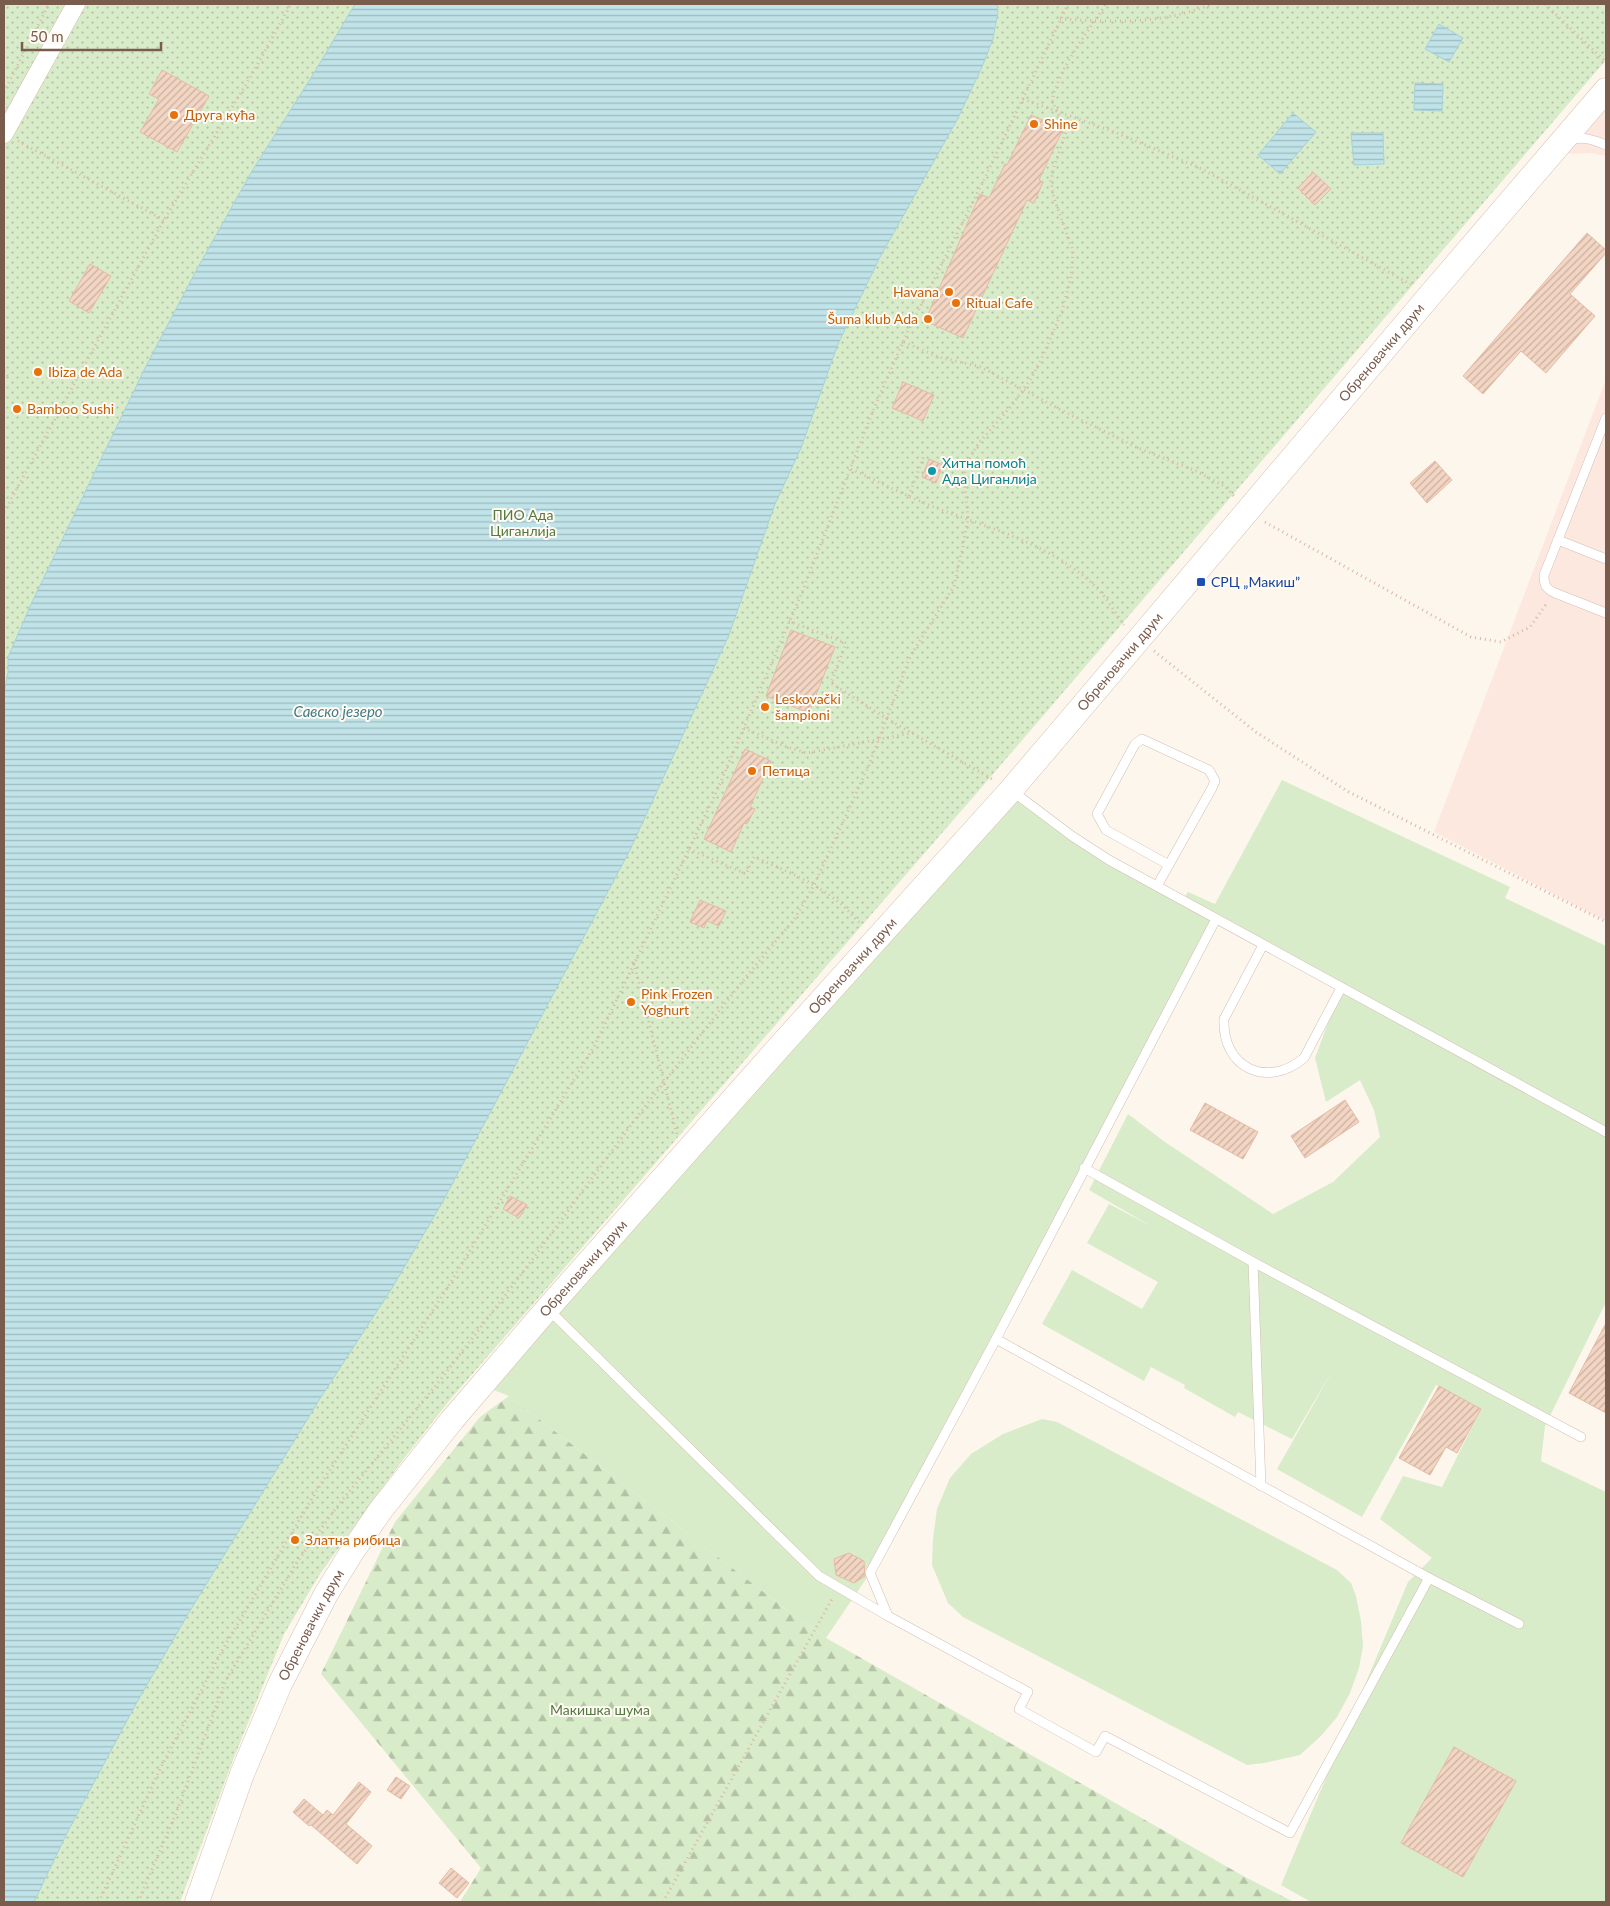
<svg xmlns="http://www.w3.org/2000/svg" width="1610" height="1906" font-family="Lato,sans-serif">
<style>
.commercial{fill:#fde8e0}
.green{fill:#d8ecc9}
.forest{fill:url(#forest-firs)}
.park{fill:url(#park-dots)}
.water{fill:url(#water-rules);stroke:#a5d3da}
.building{fill:url(#building-hatch);stroke:#e6bba3}
.lines{fill:none;stroke-linecap:round;stroke-linejoin:round}
.lane-casing{stroke:#d1beb0;stroke-width:10}
.street-casing{stroke:#d1beb0;stroke-width:19}
.secondary-casing{stroke:#d6c0b0;stroke-width:25}
.path{stroke:#d9b8a5;stroke-width:3;stroke-dasharray:1 4;stroke-linecap:butt}
.lane{stroke:#fff;stroke-width:9}
.street{stroke:#fff;stroke-width:18}
.secondary{stroke:#fff;stroke-width:24}
.food-dot{fill:#e8710a;stroke:#fffaf3;stroke-width:2}
.culture-dot{fill:#0f9aa8;stroke:#fffaf3;stroke-width:2}
.transit-dot{fill:#1a4fb4;stroke:#fffaf3;stroke-width:2}
.labels{text-anchor:middle;stroke-width:4;stroke-linejoin:round;paint-order:stroke}
.food-label{font-size:14px;fill:#c56008;stroke:#fffaf3;text-anchor:start}
.street-label{font-size:14px;fill:#7a5c4d;stroke:#fffaf3}
.culture-label{font-size:14px;fill:#0d838f;stroke:#fffaf3;text-anchor:start}
.park-label{font-size:14px;fill:#537a41;stroke:#fffaf3}
.transit-label{font-size:14px;fill:#164399;stroke:#fffaf3;text-anchor:start}
.water-label{font-size:15px;font-style:italic;fill:#437c86;stroke:#fffaf3}
</style>
<defs>
<pattern id="forest-firs" width="22" height="20" patternUnits="userSpaceOnUse" patternTransform="scale(1.25)"><rect width="22" height="20" fill="#d8ecc9"/><path d="M5 1l3.5 6h-7zM16 11l3.5 6h-7z" fill="#b4c2a5"/></pattern>
<pattern id="park-dots" width="8" height="8" patternUnits="userSpaceOnUse" patternTransform="scale(1.25)"><rect width="8" height="8" fill="#d8ecc9"/><path d="M2 2h.1M6 6h.1" fill="none" stroke="#b4c2a5" stroke-width="1.8" stroke-linecap="round"/></pattern>
<pattern id="water-rules" width="6" height="5" patternUnits="userSpaceOnUse" patternTransform="scale(1.25)"><rect width="6" height="5" fill="#bfe3e8"/><path d="M0 2.5h6" fill="none" stroke="#a0bbbe"/></pattern>
<pattern id="building-hatch" width="6" height="6" patternUnits="userSpaceOnUse" patternTransform="scale(1.25)"><rect width="6" height="6" fill="#f3d5c3"/><path d="M-1 1l2-2M0 6l6-6M5 7l2-2" fill="none" stroke="#cab0a1"/></pattern>
</defs>
<rect width="100%" height="100%" fill="#fdf6ec"/>
<!-- commercial -->
<g class="commercial">
<path d="M1606 103V156L1591 153 1566 154Z"/>
<path d="M1606 379V921L1434 832Z"/>
</g>
<!-- green -->
<g class="green">
<path d="M1282 780 1510 887 1505 898 1606 946V1302L1545 1426 1541 1461 1606 1492V1902H1311L1281 1885 1408 1582 1432 1558 1380 1519 1403 1476 1442 1487 1481 1409 1436 1385 1362 1517 1277 1469 1334 1368 1292 1439 1238 1412 1235 1417 1184 1388 1185 1385 1151 1367 1144 1381 1042 1324 1072 1270 1142 1309 1158 1282 1087 1243 1109 1204 1151 1226 1089 1190 1128 1114 1165 1142 1273 1214 1333 1182 1380 1137 1374 1110 1360 1080 1326 1102 1315 1058 1341 988 1216 919 870 1573 826 1638 788 1611 509 1396 481 1385 1011 790 1072 836 1182 900 1188 892 1215 904Z"/>
<path d="M1042 1419 1057 1422 1337 1570 1351 1583 1356 1596 1361 1621 1363 1646 1359 1668 1350 1693 1337 1717 1321 1736 1300 1755 1264 1763 1247 1765 963 1617 948 1603 932 1565 933 1539 937 1509 950 1478 971 1454 1003 1434Z"/>
</g>
<!-- forest -->
<path class="forest" d="M509 1396 788 1611 826 1638 1245 1877 1294 1902H460L481 1868 321 1674 395 1522 480 1417Z"/>
<!-- park -->
<path class="park" d="M4 4H1606V60L975 795 449 1401 399 1465 320 1574 284 1634 233 1760 180 1902H4Z"/>
<!-- water -->
<g class="water">
<path d="M355 4H997L998 11 993 39 982 67 957 120 879 259 838 344 801 448 775 504 729 635 629 852 442 1203 392 1288 321 1397 188 1614 137 1702 67 1833 34 1902H4V692L8 673V657L32 602 145 368 197 269 252 171 314 73Z"/>
<path d="M1439 24 1463 38 1449 62 1425 49Z"/>
<path d="M1415 83 1443 84 1442 111 1414 110Z"/>
<path d="M1293 113 1316 132 1280 174 1258 155Z"/>
<path d="M1351 133H1383L1384 164 1354 165Z"/>
</g>
<!-- building -->
<g class="building">
<path d="M162 70 209 96 177 152 140 132 159 99 149 94Z"/>
<path d="M1031 115 1063 129 1039 180 1043 182 1034 203 1027 200 963 338 925 321 980 194 989 198 1005 164 1007 165Z"/>
<path d="M1313 172 1331 189 1315 205 1298 188Z"/>
<path d="M1587 233 1606 250V253L1570 294 1595 316 1546 373 1521 351 1483 394 1463 376Z"/>
<path d="M90 264 111 276 89 313 69 301Z"/>
<path d="M903 382 934 395 923 421 892 408Z"/>
<path d="M929 459 943 465 936 483 922 477Z"/>
<path d="M1435 461 1452 480 1427 503 1410 483Z"/>
<path d="M791 630 835 647 809 713 766 696Z"/>
<path d="M745 749 771 761 750 807 755 809 747 824 744 823 731 852 704 839Z"/>
<path d="M700 900 726 911 719 926 707 921 704 928 690 922Z"/>
<path d="M1345 1100 1359 1122 1305 1158 1291 1136Z"/>
<path d="M1205 1103 1258 1132 1243 1159 1190 1130Z"/>
<path d="M510 1196 527 1205 519 1218 503 1209Z"/>
<path d="M1606 1323V1413L1569 1393Z"/>
<path d="M1439 1386 1481 1409 1457 1453 1446 1447 1430 1475 1399 1458Z"/>
<path d="M849 1553 864 1561 865 1576 854 1583 836 1575 834 1559Z"/>
<path d="M1454 1747 1516 1781 1463 1877 1401 1843Z"/>
<path d="M396 1777 410 1786 401 1799 387 1790Z"/>
<path d="M359 1782 371 1792 346 1824 372 1846 357 1864 311 1825 309 1826 293 1812 304 1799 323 1815 327 1810 333 1815Z"/>
<path d="M451 1868 469 1883 457 1898 439 1883Z"/>
</g>
<g class="lines">
<defs>
<g id="lane">
<path d="M1569 141C1581 135 1594 140 1606 145"/>
<path d="M1606 418 1544 575C1544 585 1546 589 1555 593L1606 613"/>
<path d="M1558 540 1606 559"/>
<path d="M1011 790 1072 836 1109 860 1606 1132"/>
<path d="M1157 886 1212 788 1215 781 1209 770 1142 739 1135 744 1097 814 1106 830 1169 865"/>
<path d="M1263 945 1224 1019C1222 1068 1267 1089 1304 1058L1341 988"/>
<path d="M1084 1168 1253 1262 1581 1437"/>
<path d="M1253 1262 1261 1486"/>
<path d="M549 1310 819 1576 888 1616 1028 1692 1019 1709 1096 1752 1105 1736 1290 1833 1429 1578 996 1339"/>
<path d="M1429 1578 1519 1624"/>
<path d="M888 1616 870 1573 996 1339 1216 919"/>
</g>
<path id="street" d="M4 134 76 4"/>
<g id="secondary">
<path id="s1" d="M197 1902 242 1774 280 1684 326 1594 352 1552 380 1511 452 1420 548 1308 782 1044 1011 790 1074 716 1431 294 1606 90"/>
</g>
</defs>
<!-- lane casing -->
<use href="#lane" class="lane-casing"/>
<!-- street casing -->
<use href="#street" class="street-casing"/>
<!-- secondary casing -->
<use href="#secondary" class="secondary-casing"/>
<!-- path -->
<g class="path">
<path d="M1545 4 1606 62"/>
<path d="M1060 19C1114 22 1160 25 1212 4"/>
<path d="M4 92 49 4"/>
<path d="M1023 99 1117 133 1202 169 1412 285"/>
<path d="M18 141 164 220"/>
<path d="M904 342 938 357 981 367 1061 410 1136 447 1196 471 1226 487 1234 496"/>
<path d="M4 371 9 378"/>
<path d="M851 469C879 482 906 496 934 507 991 529 1052 544 1097 588 1107 598 1115 613 1124 625"/>
<path d="M909 496 924 455"/>
<path d="M4 512 164 220 251 76 291 4"/>
<path d="M1265 522 1471 637 1501 642 1530 627 1547 603"/>
<path d="M789 621 846 643 831 683 886 718 992 779"/>
<path d="M1154 651 1256 732 1347 791 1606 922"/>
<path d="M744 728 787 747 807 753 912 733"/>
<path d="M689 849 746 874 754 857C782 869 812 881 836 900 846 907 853 917 862 925"/>
<path d="M634 963 677 1134"/>
<path d="M99 1902 159 1771 223 1649 317 1490 446 1290 595 1045 715 795 803 590 872 413 907 333 981 186 1068 4"/>
<path d="M138 1902 177 1811 226 1680 299 1559 339 1504 441 1379 526 1268 634 1121 737 988 795 918 814 885 869 765 910 657 954 586 963 546 968 518 964 476 967 463 978 444 1013 404 1030 380 1041 360 1062 311 1071 278 1073 251 1053 195 1051 181 1053 170 1066 132 1052 100C1061 65 1087 33 1106 4"/>
<path d="M663 1902 832 1599"/>
</g>
<!-- lane -->
<use href="#lane" class="lane"/>
<!-- street -->
<use href="#street" class="street"/>
<!-- secondary -->
<use href="#secondary" class="secondary"/>
</g>
<!-- markers -->
<g class="food-dot">
<circle cx="174" cy="115" r="5"/>
<circle cx="1034" cy="124" r="5"/>
<circle cx="949" cy="292" r="5"/>
<circle cx="956" cy="303" r="5"/>
<circle cx="928" cy="319" r="5"/>
<circle cx="38" cy="372" r="5"/>
<circle cx="17" cy="409" r="5"/>
<circle cx="765" cy="707" r="5"/>
<circle cx="752" cy="771" r="5"/>
<circle cx="631" cy="1002" r="5"/>
<circle cx="295" cy="1540" r="5"/>
</g>
<circle class="culture-dot" cx="932" cy="471" r="5"/>
<rect class="transit-dot" x="1196" y="577" width="10" height="10" rx="2.5"/>
<g class="labels">
<!-- food labels -->
<g class="food-label">
<text x="184" y="120">Друга кућа</text>
<text x="1044" y="129">Shine</text>
<text x="939" y="297" text-anchor="end">Havana</text>
<text x="966" y="308">Ritual Cafe</text>
<text x="918" y="324" text-anchor="end">Šuma klub Ada</text>
<text x="48" y="377">Ibiza de Ada</text>
<text x="27" y="414">Bamboo Sushi</text>
<text x="775" y="704">Leskovački<tspan x="775" dy="16">šampioni</tspan></text>
<text x="762" y="776">Петица</text>
<text x="641" y="999">Pink Frozen<tspan x="641" dy="16">Yoghurt</tspan></text>
<text x="305" y="1545">Златна рибица</text>
</g>
<!-- street labels -->
<g class="street-label">
<text dy="5" stroke="none"><textPath href="#s1" startOffset="1965">Обреновачки друм</textPath></text>
<text dy="5" stroke="none"><textPath href="#s1" startOffset="1560">Обреновачки друм</textPath></text>
<text dy="5" stroke="none"><textPath href="#s1" startOffset="1155">Обреновачки друм</textPath></text>
<text dy="5" stroke="none"><textPath href="#s1" startOffset="750">Обреновачки друм</textPath></text>
<text dy="5" stroke="none"><textPath href="#s1" startOffset="300">Обреновачки друм</textPath></text>
</g>
<!-- culture labels -->
<g class="culture-label">
<text x="942" y="468">Хитна помоћ<tspan x="942" dy="16">Ада Циганлија</tspan></text>
</g>
<!-- park labels -->
<g class="park-label">
<text x="523" y="520">ПИО Ада<tspan x="523" dy="16">Циганлија</tspan></text>
<text x="600" y="1715">Макишка шума</text>
</g>
<!-- transit labels -->
<g class="transit-label">
<text x="1211" y="587">СРЦ „Макиш”</text>
</g>
<!-- water labels -->
<g class="water-label">
<text x="338" y="717">Савско језеро</text>
</g>
</g>
<!-- border -->
<rect width="1610" height="1906" fill="none" stroke="#7a5c4d" stroke-width="10"/>
<!-- scale -->
<path d="M22 42v8h139v-8" fill="none" stroke="#7a5c4d" stroke-width="2.5"/>
<text x="30" y="42" font-size="15" fill="#7a5c4d" stroke="#fffaf3" stroke-width="4" paint-order="stroke">50 m</text>
</svg>
